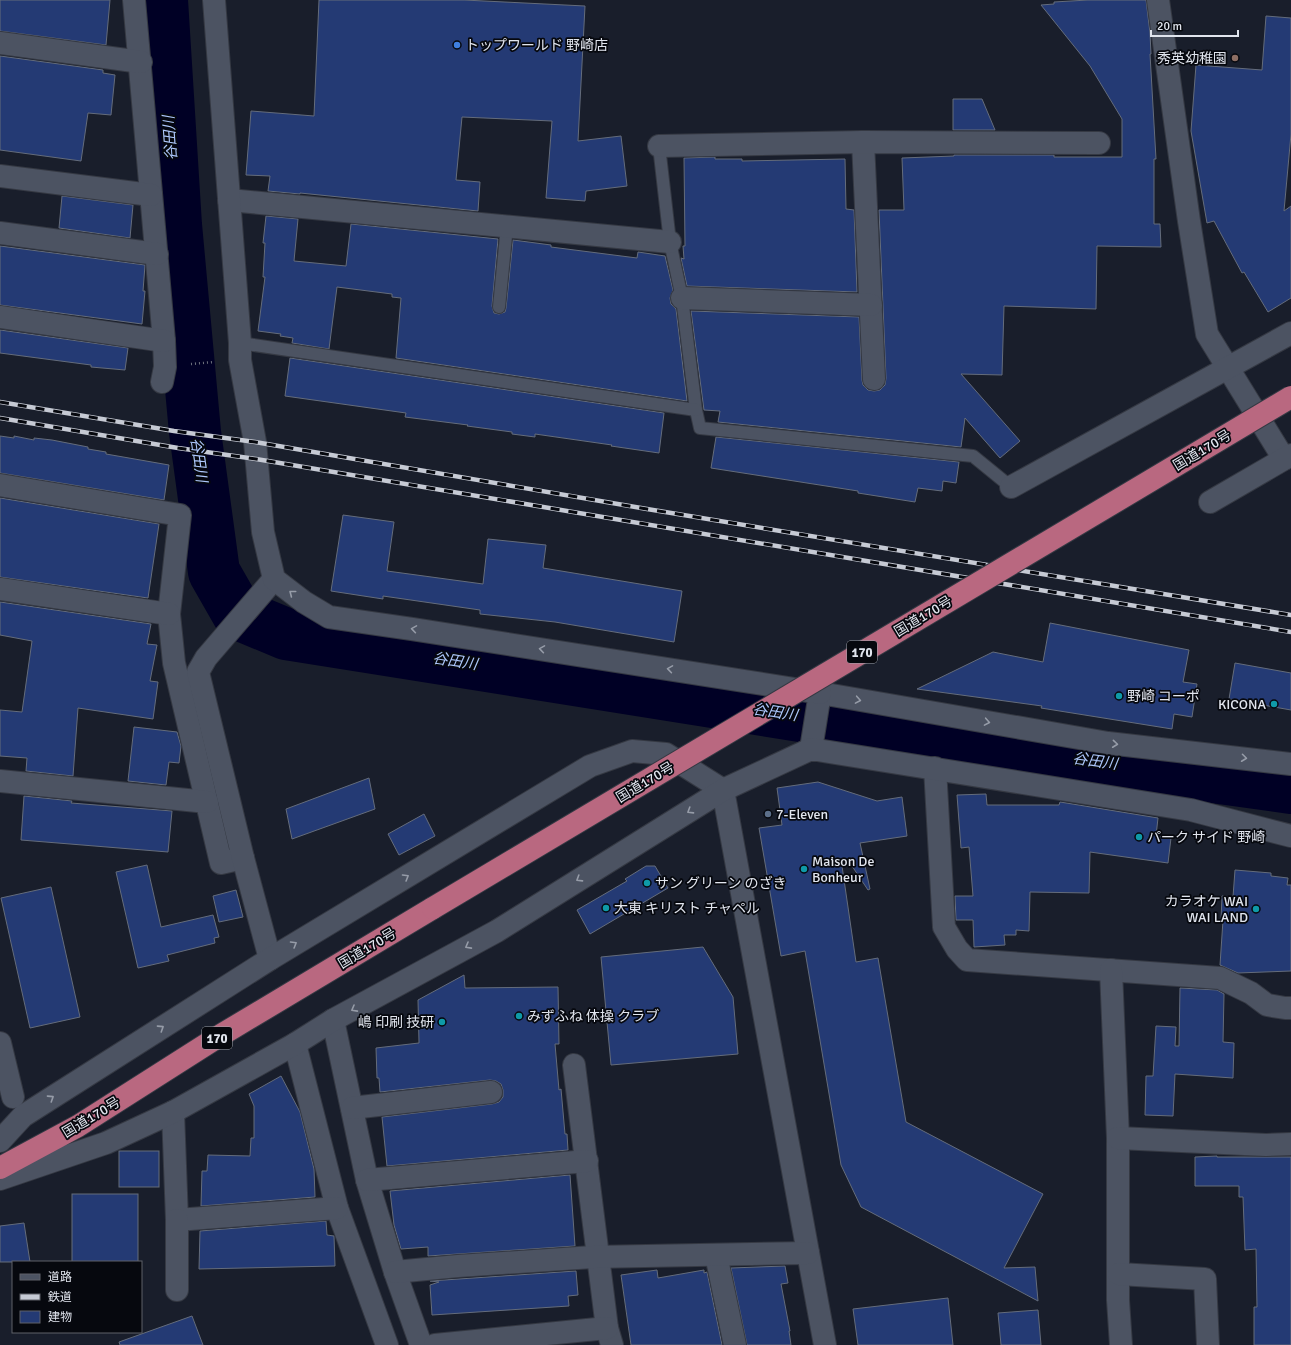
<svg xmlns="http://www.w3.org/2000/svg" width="1291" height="1345" font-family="Signika,'Noto Sans JP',sans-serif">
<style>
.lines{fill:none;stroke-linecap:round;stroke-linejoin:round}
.river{stroke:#000025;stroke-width:52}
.building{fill:#243a74;stroke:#646c7b}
.service-casing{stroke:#353943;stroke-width:14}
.minor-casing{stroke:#353943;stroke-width:24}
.tertiary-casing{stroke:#353943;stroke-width:24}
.trunk-casing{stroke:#353943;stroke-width:24}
.path{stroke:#6e727e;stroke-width:2.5;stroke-dasharray:1 3;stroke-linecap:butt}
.service{stroke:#4c5362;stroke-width:12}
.minor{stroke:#4c5362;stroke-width:22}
.tertiary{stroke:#4c5362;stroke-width:22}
.trunk{stroke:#b96880;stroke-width:22}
.rail-casing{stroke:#c6cad4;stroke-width:4.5}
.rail{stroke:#06080e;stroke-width:3;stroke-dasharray:9;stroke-linecap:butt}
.trunk-bridge-casing{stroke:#353943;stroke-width:24;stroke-linecap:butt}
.trunk-bridge{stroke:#b96880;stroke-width:22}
.oneway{stroke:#969ca8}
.shop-dot{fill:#3f7fe0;stroke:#06080e;stroke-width:1.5}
.education-dot{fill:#8d6e63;stroke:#06080e;stroke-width:1.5}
.culture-dot{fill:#0f9aa8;stroke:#06080e;stroke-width:1.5}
.service-dot{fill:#5c6f8a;stroke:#06080e;stroke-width:1.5}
.labels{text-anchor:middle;stroke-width:3.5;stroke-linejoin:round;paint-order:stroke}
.shield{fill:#06080e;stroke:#9fa3ab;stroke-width:1}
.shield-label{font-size:13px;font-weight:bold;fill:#e1e5ee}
.poi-label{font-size:14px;fill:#e1e5ee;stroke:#06080e;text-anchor:start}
.street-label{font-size:14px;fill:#e1e5ee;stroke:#06080e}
.water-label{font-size:15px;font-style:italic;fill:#adc7fc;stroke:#06080e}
</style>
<rect width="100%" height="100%" fill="#191e2b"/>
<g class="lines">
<!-- river -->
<path class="river" d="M162 0 176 225 195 432 214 572 238 614 286 634 982 745 1291 788"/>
</g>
<!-- building -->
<g class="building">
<path d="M0 0H110L106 45 0 31Z"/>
<path d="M319 0H464L585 6 578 141 621 136 627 186 586 191 585 201 546 198 552 121 462 117 456 180 480 182 478 211 300 193V194L268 191 270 176 246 175 251 111 314 116Z"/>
<path d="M1088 0H1146L1150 33 1151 54H1150L1156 159H1154V224H1160L1161 247 1097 246 1096 309 1004 306 1002 375 961 374 1020 441 1000 458 965 418 961 447 718 422 720 411 704 410 691 311 859 317 862 380 863 385 868 390 874 391 880 390 885 385 886 378 879 210H904L902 158 954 156V155H1054V157H1122V119L1090 66 1041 5 1054 4V2Z"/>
<path d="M1266 16 1291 18V134L1284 211 1291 206V298L1268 312 1244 272 1242 273 1214 221 1207 223 1191 131 1196 65 1262 70Z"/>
<path d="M0 56 103 70V73L115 75 111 115 88 113 81 161 0 150Z"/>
<path d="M953 99H982L995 130H953Z"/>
<path d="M715 157V159H742V161L845 159 846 209 854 210 857 292 687 286 681 258 684 259 683 246H685L684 158Z"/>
<path d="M62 196 133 205 130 238 59 228Z"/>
<path d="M266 216 298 219 294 261 346 266 351 224 498 239 492 306 494 313 499 314 505 312 506 308 513 240 551 245V247L637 258 638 252 665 256 673 290 670 298 671 304 676 309 687 401 396 358 401 298 392 297V294L337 287 329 349 292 343 293 338 280 336 281 334 258 331 265 277H263L265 243H263Z"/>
<path d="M0 246 145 265 143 291H145L142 324 0 305Z"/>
<path d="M0 330 128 348 125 370 91 367V365L0 353Z"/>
<path d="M290 358 664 413 659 453 611 446 612 445 535 434V437L512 434V432L467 426 468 425 405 417 406 413 285 396Z"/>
<path d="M0 436 14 438V436L34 440V438L52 440 88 447V449L106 452V454L169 465 164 500 0 473Z"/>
<path d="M716 437 959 462 956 483 943 481 942 491 918 488 915 502 858 493V491L711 468Z"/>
<path d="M0 498 159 524 148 598 0 577Z"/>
<path d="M343 515 394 522 387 571 483 584 488 539 546 545 543 568 682 591 674 642 555 622 480 614V610L383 596V599L331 591Z"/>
<path d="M0 602 151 624 147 644 157 645 150 681 158 682 153 719 78 708 73 776 26 771 27 758 0 756V710L22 712 32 641 0 635Z"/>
<path d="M1050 623 1189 650 1183 682 1197 684 1192 717 1174 714 1172 729 1041 708 1042 706 917 689 993 652 1043 662Z"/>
<path d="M1235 663 1291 673V710L1229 699Z"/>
<path d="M134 727 177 732 181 746 179 763 169 762 166 785 128 781Z"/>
<path d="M369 778 375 809 292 839 286 809Z"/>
<path d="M818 782 877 801 902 797 907 836 860 843 870 889 868 890 852 866H842L856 962 878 958 906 1122 1043 1194 1004 1268 1035 1267 1038 1301 861 1207 841 1165 805 951 781 956 759 828 782 825 777 788Z"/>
<path d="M986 794 987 805H1059L1060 802 1158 818 1156 836 1171 838 1168 863 1090 852 1089 893 1030 892 1029 931 1016 930V935H1004L1005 945 974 947 973 920H956L955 896H973L969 847 961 848 957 795Z"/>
<path d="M24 796 72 801 71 803 172 811 168 852 21 840Z"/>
<path d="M424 814 435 836 399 855 388 834Z"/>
<path d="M147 865 161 927 213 915 219 937 214 938 215 943 167 955 169 961 138 968 116 872Z"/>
<path d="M646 866H655L668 888 590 934 577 910 627 881 625 879Z"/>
<path d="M1235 870 1271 873V876L1288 878 1287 885H1291V971L1238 973 1220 965 1223 920H1221L1222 896 1233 897Z"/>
<path d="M51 887 80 1017 30 1028 1 898Z"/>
<path d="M236 890 243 917 219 922 213 896Z"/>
<path d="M703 947 733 997 738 1054 611 1065 601 957Z"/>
<path d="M464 975 465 988 558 987 559 1044H555L559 1090 561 1089 565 1134H567L568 1150 387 1166 382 1117 492 1104 499 1102 503 1097V1090L501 1084 496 1081 490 1080 380 1092 379 1078H377L376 1048 419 1043 418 1000Z"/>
<path d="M1180 988 1217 990 1224 994 1223 1042 1234 1043 1233 1078 1175 1074 1173 1116 1145 1115 1146 1076H1153L1156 1026 1176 1027 1175 1046H1179Z"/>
<path d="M281 1076 300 1112 314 1169 315 1197 201 1206 202 1171H207L208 1155 250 1156 251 1138H254V1106L249 1094Z"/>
<rect x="119" y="1151" width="40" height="36"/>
<path d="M1217 1156V1157H1291V1345H1254V1307H1257L1256 1249 1245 1250 1243 1197H1239V1186H1195V1157Z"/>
<path d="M570 1175 575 1246 428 1256V1247L401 1249 394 1225 390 1191Z"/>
<rect x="72" y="1194" width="66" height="68"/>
<path d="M326 1221 327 1235 334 1236 335 1266 199 1269 200 1231Z"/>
<path d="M24 1223 30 1262H0V1226Z"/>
<path d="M785 1266 788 1283 781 1284 790 1331H789L791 1345H747L731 1268Z"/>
<path d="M657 1270 658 1278 704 1270V1273L707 1272 722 1345H631L621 1275Z"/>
<path d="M576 1271 578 1295 568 1296 569 1306 432 1315 430 1285 439 1282 430 1281Z"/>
<path d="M948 1298 953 1345H858L853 1309Z"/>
<path d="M1038 1310 1041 1345H1001L998 1313Z"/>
<path d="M192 1316 203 1345H120L119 1342Z"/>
</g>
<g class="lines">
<defs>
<g id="service">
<path d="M659 146 670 242 682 298 696 410 700 428 973 456 1011 487"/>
<path d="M499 307 507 226"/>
<path d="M240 343 696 410"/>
</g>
<g id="minor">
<path d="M134 0 164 341 165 367 162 382"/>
<path d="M1158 0 1189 221 1207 334 1284 459"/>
<path d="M0 43 141 62"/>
<path d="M863 142 874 379"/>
<path d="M659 146 863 142 1099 143"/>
<path d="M0 176 151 195"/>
<path d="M229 200 670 242"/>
<path d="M0 233 157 254"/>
<path d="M682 298 871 305"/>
<path d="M0 317 164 341"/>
<path d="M0 485 180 515 169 614 174 663 221 863 243 858"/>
<path d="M1011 487 1291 333"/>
<path d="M1210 502 1291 455"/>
<path d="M0 589 169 614"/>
<path d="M811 749 820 693 1108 743 1291 764"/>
<path d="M935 768 944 927 957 949 967 960 1220 978 1251 993 1267 1005 1285 1008H1291"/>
<path d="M0 781 207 802"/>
<path d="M270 959 243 858 198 672 206 658 274 579"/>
<path d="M1111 970 1118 1138V1300L1121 1345"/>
<path d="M333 1020 367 1180 395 1272 421 1345"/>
<path d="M0 1043 13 1097"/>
<path d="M295 1044 337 1208 387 1345"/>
<path d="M574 1065 607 1328 612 1345"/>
<path d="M352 1108 491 1092"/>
<path d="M173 1112 177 1220 337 1208"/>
<path d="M1118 1138 1266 1145 1291 1144"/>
<path d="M0 1141 23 1116 270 959 590 766 632 751 666 754 723 790 825 1345"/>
<path d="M0 1179 106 1143 173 1112 295 1044 333 1020 497 931 723 790 811 749 1191 810 1291 836"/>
<path d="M367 1180 587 1161"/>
<path d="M716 1255 735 1345"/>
<path d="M395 1272 458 1266 593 1257 808 1253"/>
<path d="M1119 1274 1205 1279 1208 1345"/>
<path d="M177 1290V1220"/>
<path d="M435 1345 607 1328"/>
</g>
<path id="tertiary" d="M214 0 240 343V360L255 442 263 532 274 579 304 602 329 617 412 629 820 693"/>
<path id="trunk" d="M0 1168 78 1126 221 1035 433 908"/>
</defs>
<!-- service casing -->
<use href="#service" class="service-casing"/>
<!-- minor casing -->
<use href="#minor" class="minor-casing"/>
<!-- tertiary casing -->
<use href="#tertiary" class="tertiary-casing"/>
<!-- trunk casing -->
<use href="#trunk" class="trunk-casing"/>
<!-- path -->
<path class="path" d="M191 364 214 362"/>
<!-- service -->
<use href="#service" class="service"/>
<!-- minor -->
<use href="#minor" class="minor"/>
<!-- tertiary -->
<use href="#tertiary" class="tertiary"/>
<!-- trunk -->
<use href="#trunk" class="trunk"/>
<defs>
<g id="rail">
<path d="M0 402 174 431 255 442 647 509 1291 615"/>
<path d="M0 418 178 448 256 459 1291 632"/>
</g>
</defs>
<!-- rail casing -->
<use href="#rail" class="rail-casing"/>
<!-- rail -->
<use href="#rail" class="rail"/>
<defs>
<path id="trunk-bridge" d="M433 908 1291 397"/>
</defs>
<!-- trunk-bridge casing -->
<use href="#trunk-bridge" class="trunk-bridge-casing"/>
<!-- trunk-bridge -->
<use href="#trunk-bridge" class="trunk-bridge"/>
</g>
<!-- one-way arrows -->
<defs><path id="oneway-chevron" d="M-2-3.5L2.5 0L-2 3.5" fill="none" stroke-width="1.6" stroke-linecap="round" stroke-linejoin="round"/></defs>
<g class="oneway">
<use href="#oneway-chevron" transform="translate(292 593) rotate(-142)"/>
<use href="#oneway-chevron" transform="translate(414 629) rotate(-171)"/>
<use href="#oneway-chevron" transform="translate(542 649) rotate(-171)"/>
<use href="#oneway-chevron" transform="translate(670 669) rotate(-171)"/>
<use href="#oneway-chevron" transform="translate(858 700) rotate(10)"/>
<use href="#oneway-chevron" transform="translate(987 722) rotate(10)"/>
<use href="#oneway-chevron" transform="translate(1115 744) rotate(6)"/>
<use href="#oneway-chevron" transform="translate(1244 758) rotate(7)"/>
<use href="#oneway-chevron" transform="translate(690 811) rotate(148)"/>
<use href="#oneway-chevron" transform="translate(406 877) rotate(-31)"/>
<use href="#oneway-chevron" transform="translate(579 879) rotate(148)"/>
<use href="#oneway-chevron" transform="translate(294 944) rotate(-31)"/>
<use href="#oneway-chevron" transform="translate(468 946) rotate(151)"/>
<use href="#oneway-chevron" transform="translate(354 1009) rotate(151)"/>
<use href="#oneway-chevron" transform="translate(161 1028) rotate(-33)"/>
<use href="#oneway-chevron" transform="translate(51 1098) rotate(-33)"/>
</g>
<!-- markers -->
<circle class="shop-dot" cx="457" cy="45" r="4"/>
<circle class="education-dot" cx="1235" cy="58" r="4"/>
<g class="culture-dot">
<circle cx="1119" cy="696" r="4"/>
<circle cx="1274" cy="704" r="4"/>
<circle cx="1139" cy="837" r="4"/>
<circle cx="804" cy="869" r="4"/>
<circle cx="647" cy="883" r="4"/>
<circle cx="606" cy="908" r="4"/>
<circle cx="1256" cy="909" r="4"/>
<circle cx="519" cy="1016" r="4"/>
<circle cx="442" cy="1022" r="4"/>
</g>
<circle class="service-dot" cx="768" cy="814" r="4"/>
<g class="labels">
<!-- shield labels -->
<g class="shield">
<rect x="847" y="641" width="30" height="22" rx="3"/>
<rect x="202" y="1027" width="30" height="22" rx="3"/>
</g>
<g class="shield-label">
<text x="862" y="657">170</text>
<text x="217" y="1043">170</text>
</g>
<!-- poi labels -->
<g class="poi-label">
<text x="465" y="50">トップワールド 野崎店</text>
<text x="1227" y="63" text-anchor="end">秀英幼稚園</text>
<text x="1127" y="701">野崎 コーポ</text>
<text x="1266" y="709" text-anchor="end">KICONA</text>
<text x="776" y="819">7-Eleven</text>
<text x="1147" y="842">パーク サイド 野崎</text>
<text x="812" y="866">Maison De<tspan x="812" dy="16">Bonheur</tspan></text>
<text x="655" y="888">サン グリーン のざき</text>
<text x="1248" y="906" text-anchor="end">カラオケ WAI<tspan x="1248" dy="16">WAI LAND</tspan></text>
<text x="614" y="913">大東 キリスト チャペル</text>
<text x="527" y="1021">みずふね 体操 クラブ</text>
<text x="434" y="1027" text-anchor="end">嶋 印刷 技研</text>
</g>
<!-- street labels -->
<g class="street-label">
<text transform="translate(1202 450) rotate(-31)" y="5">国道170号</text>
<text transform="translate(923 616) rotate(-31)" y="5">国道170号</text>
<text transform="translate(645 782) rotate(-31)" y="5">国道170号</text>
<text transform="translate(367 948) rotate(-31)" y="5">国道170号</text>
<text transform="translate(91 1117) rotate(-31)" y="5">国道170号</text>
</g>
<!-- water labels -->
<g class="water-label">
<text transform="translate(170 138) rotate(-94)" y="5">谷田川</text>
<text transform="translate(199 460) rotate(82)" y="5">谷田川</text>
<text transform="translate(455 661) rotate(9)" y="5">谷田川</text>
<text transform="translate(775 712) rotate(9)" y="5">谷田川</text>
<text transform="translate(1095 761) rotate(8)" y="5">谷田川</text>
</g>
</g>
<!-- legend -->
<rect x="12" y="1261" width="130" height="72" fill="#06080e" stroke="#5e6068"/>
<rect x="20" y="1274" width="20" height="6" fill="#4c5362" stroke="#5e6068"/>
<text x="48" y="1281" font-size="12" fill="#e1e5ee">道路</text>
<rect x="20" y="1294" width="20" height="6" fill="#c6cad4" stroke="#5e6068"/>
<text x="48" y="1301" font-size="12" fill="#e1e5ee">鉄道</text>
<rect x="20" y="1311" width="20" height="12" fill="#243a74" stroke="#5e6068"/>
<text x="48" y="1321" font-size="12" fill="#e1e5ee">建物</text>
<!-- scale -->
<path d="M1151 30v6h87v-6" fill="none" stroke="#e1e5ee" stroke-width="2"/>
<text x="1157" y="30" font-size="12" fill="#e1e5ee" stroke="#06080e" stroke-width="3" paint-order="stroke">20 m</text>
</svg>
